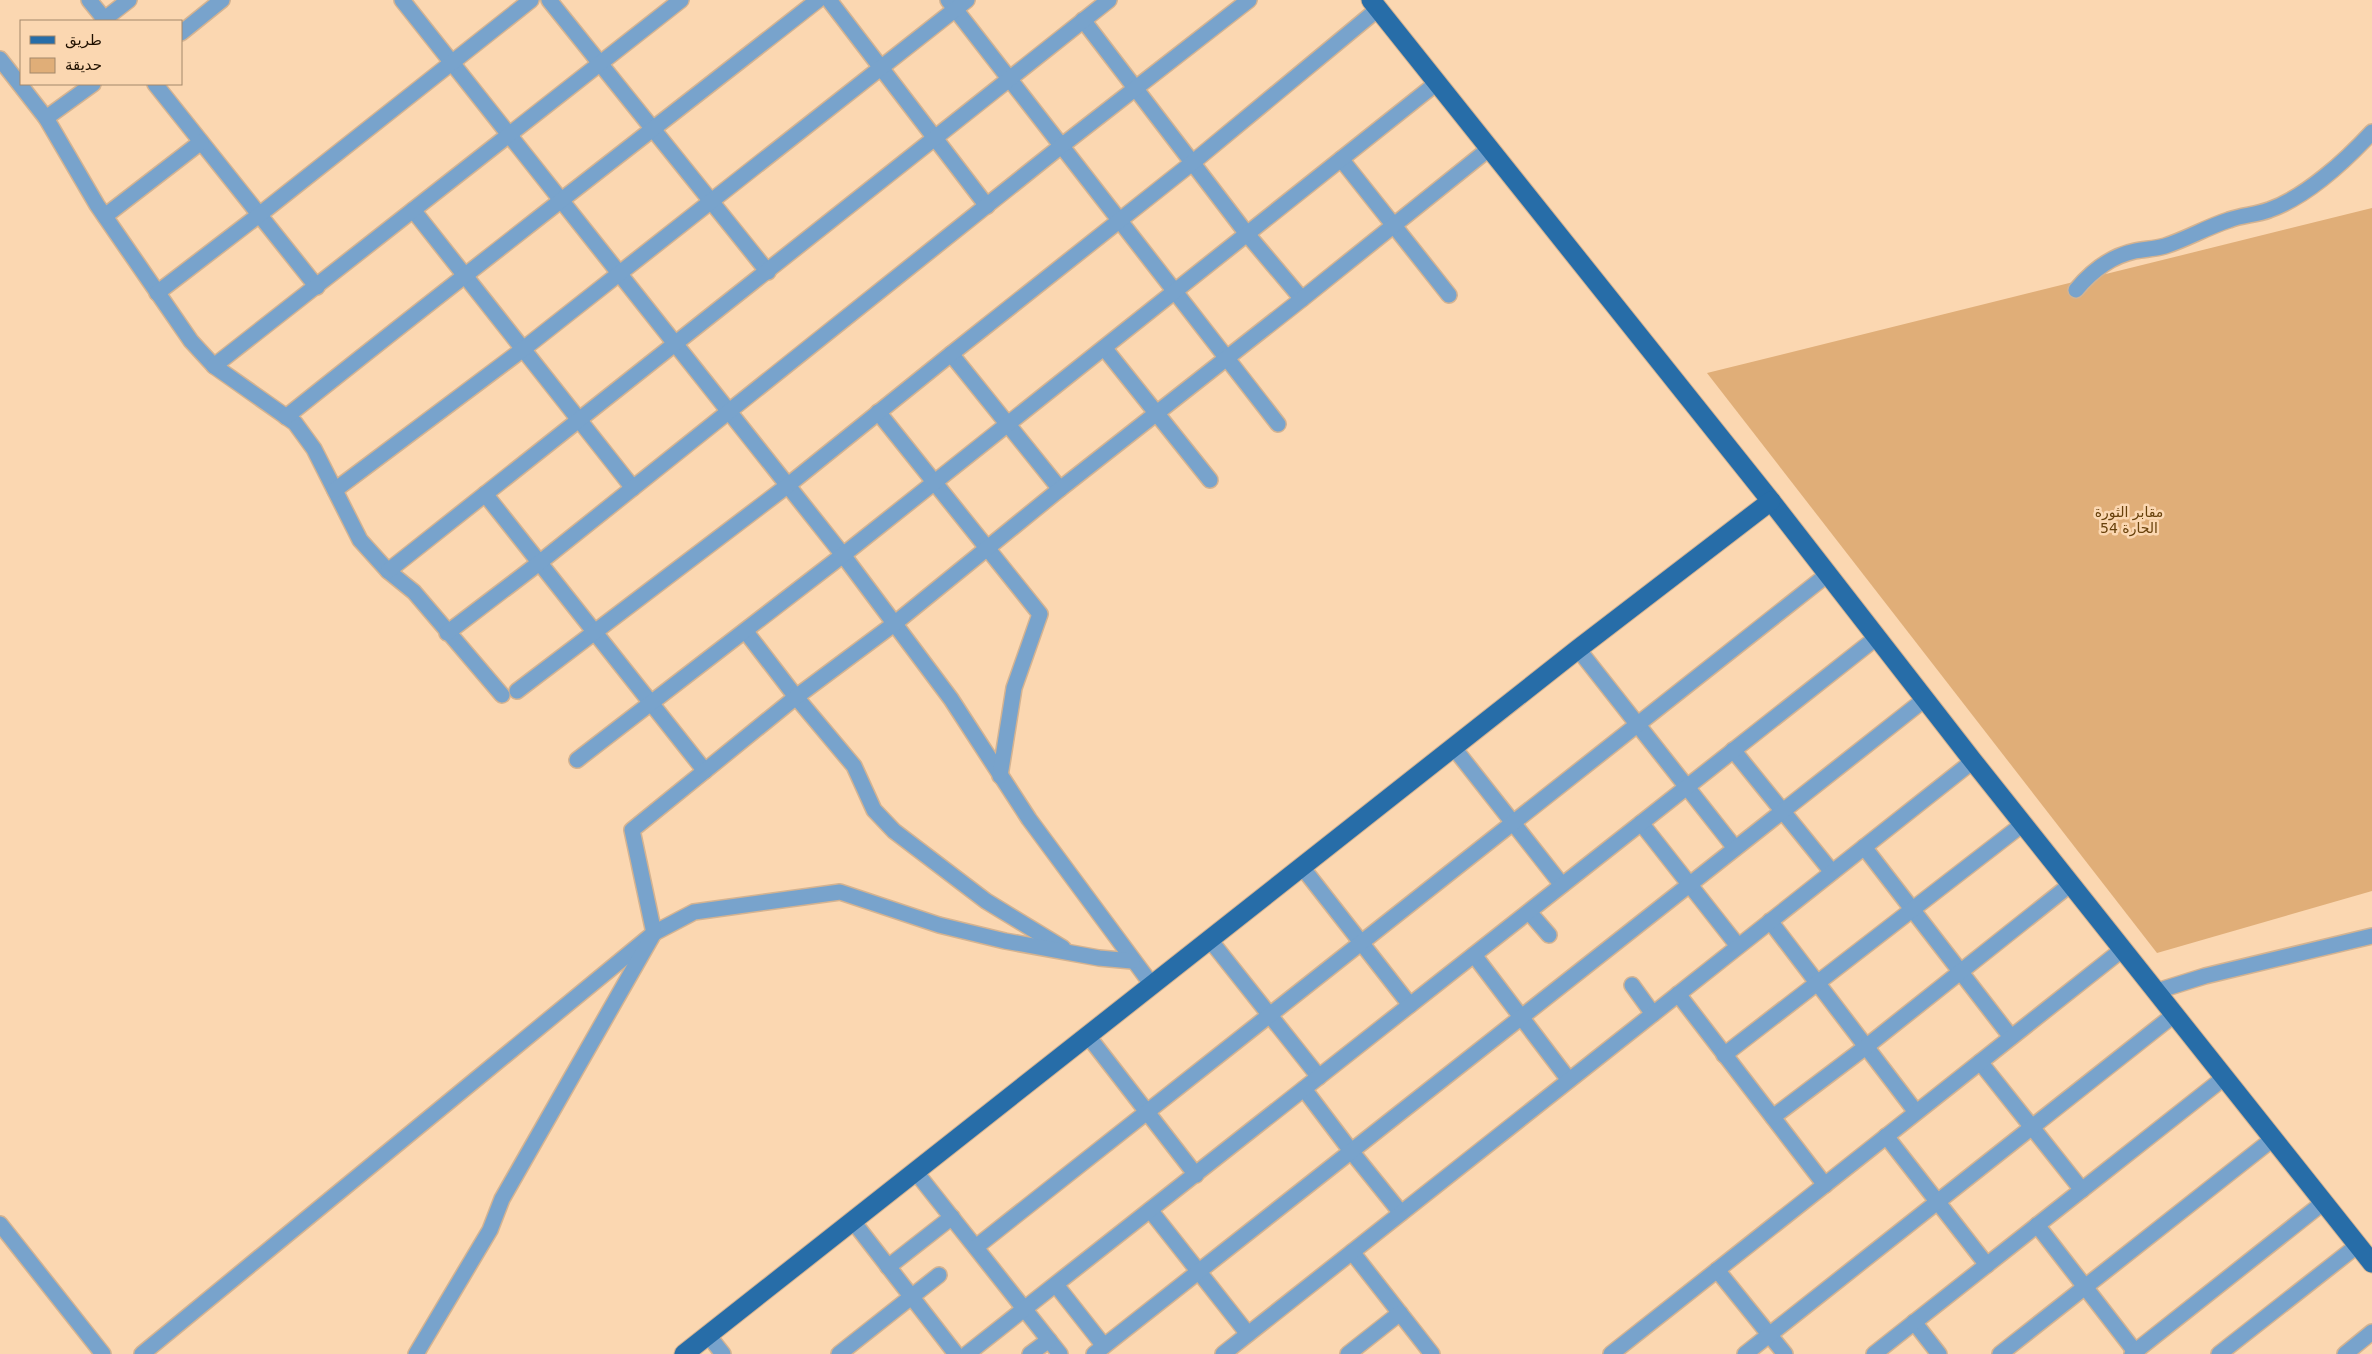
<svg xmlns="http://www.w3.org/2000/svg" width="2372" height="1354" font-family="'DejaVu Sans','Noto Naskh Arabic',sans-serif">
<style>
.green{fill:#e0ae78}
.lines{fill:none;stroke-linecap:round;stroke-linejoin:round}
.minor-casing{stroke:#d4b391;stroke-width:18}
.major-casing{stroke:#d4b391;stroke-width:21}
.minor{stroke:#78a3cc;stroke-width:15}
.major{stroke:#276da8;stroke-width:19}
.labels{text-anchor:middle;stroke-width:5;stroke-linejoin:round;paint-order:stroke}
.park-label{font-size:14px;fill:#68410b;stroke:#fbd7b1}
</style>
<rect width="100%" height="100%" fill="#fbd7b1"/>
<!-- green -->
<path class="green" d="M2372 208V891L2157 953 1707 373Z"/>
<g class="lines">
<defs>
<g id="minor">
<path d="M89 0 106 21"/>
<path d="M402 0 843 555 951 699 1029 819 1152 985"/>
<path d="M549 0 768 272"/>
<path d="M829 0 987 206"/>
<path d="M948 0 1278 424"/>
<path d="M1083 20 1247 234 1302 299"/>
<path d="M102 21 129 0"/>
<path d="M181 33 222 0"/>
<path d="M0 59 46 118 97 205 191 341 214 366 295 423 314 449 360 540 388 571 414 592 502 695"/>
<path d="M155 84 317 287"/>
<path d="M46 118 93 84"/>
<path d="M1341 159 1449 295"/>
<path d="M413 210 633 488"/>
<path d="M105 216 201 142"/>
<path d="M2076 290C2091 272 2111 256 2135 251 2145 249 2155 249 2165 246 2187 239 2207 227 2229 220 2242 215 2256 215 2269 210 2306 197 2346 160 2372 132"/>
<path d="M157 293 259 215 531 0"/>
<path d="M1105 349 1210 480"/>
<path d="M951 354 1060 489"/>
<path d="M214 366 681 0"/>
<path d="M878 412 1040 614 1014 688 1000 776"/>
<path d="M286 417C462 276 641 139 818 0"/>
<path d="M335 490 522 350 967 0"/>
<path d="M485 494 705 771"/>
<path d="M388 571 1109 0"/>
<path d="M746 632 796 697 854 766 874 810 894 831 986 901 1063 948"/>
<path d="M447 633 539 563 1060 147 1249 0"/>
<path d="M1578 649 1735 848"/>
<path d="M517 691 787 486 951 354 1192 163 1378 9"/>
<path d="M1454 748 1562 885"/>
<path d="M1733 750 1832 872"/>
<path d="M577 760 843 555 1438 82"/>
<path d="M1641 823 1738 946"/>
<path d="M1864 847 2011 1037"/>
<path d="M1302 867 1410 1005"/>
<path d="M1529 912 1549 935"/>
<path d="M1770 921 1916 1112"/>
<path d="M1210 940 1319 1077"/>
<path d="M1474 955 1569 1080"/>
<path d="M1632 985 1653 1014"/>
<path d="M2157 991 2205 976 2372 936"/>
<path d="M1678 994 1825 1185"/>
<path d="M1088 1036 1196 1175"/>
<path d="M1724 1055 2023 824"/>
<path d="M1980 1062 2082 1190"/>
<path d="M1304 1089 1351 1151 1401 1213"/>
<path d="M1773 1117 1867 1046 2071 884"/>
<path d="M1886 1136 1987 1265"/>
<path d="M915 1171 1060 1354"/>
<path d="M1150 1210 1248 1334"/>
<path d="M852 1220 956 1354"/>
<path d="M0 1224 103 1354"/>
<path d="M2037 1225 2137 1354"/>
<path d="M976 1247 1828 574"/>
<path d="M1352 1252 1432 1354"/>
<path d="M888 1267 952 1217"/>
<path d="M1717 1270 1785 1354"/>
<path d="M1056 1285 1104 1346"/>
<path d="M1914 1322 1939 1354"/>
<path d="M708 1335 723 1354"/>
<path d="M142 1354 654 933 694 912 840 892 939 925 1005 941 1099 958 1132 961"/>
<path d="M416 1354 490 1230 502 1199 654 933 632 830 796 697 894 624 1060 489 1302 299 1490 148"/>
<path d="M839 1354 939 1275"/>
<path d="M967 1354 1876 638"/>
<path d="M1030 1354 1049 1340"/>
<path d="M1094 1354 1925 699"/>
<path d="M1223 1354 1973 761"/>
<path d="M1348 1354 1400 1313"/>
<path d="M1611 1354 2123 949"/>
<path d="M1745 1354 2175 1014"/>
<path d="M1874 1354 2225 1077"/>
<path d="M2000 1354 2274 1138"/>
<path d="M2132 1354 2324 1202"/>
<path d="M2219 1354 2358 1245"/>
<path d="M2345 1354 2372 1332"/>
</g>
<g id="major">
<path d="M1371 0 1771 501 1973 761 2372 1263"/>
<path d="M684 1354 1578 649 1771 501"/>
</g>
</defs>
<!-- minor casing -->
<use href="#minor" class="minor-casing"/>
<!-- major casing -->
<use href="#major" class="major-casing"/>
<!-- minor -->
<use href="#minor" class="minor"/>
<!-- major -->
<use href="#major" class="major"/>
</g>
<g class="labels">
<!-- park labels -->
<g class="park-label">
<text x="2129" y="517">مقابر الثورة<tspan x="2129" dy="16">الحارة 54</tspan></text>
</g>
</g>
<!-- legend -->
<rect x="20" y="20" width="162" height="65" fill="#fbd7b1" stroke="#a3886b"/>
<rect x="30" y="36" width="25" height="8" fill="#276da8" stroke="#a3886b"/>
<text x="65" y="45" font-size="15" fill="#201101">طريق</text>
<rect x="30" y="58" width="25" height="15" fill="#e0ae78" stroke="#a3886b"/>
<text x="65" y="70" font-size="15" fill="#201101">حديقة</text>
</svg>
